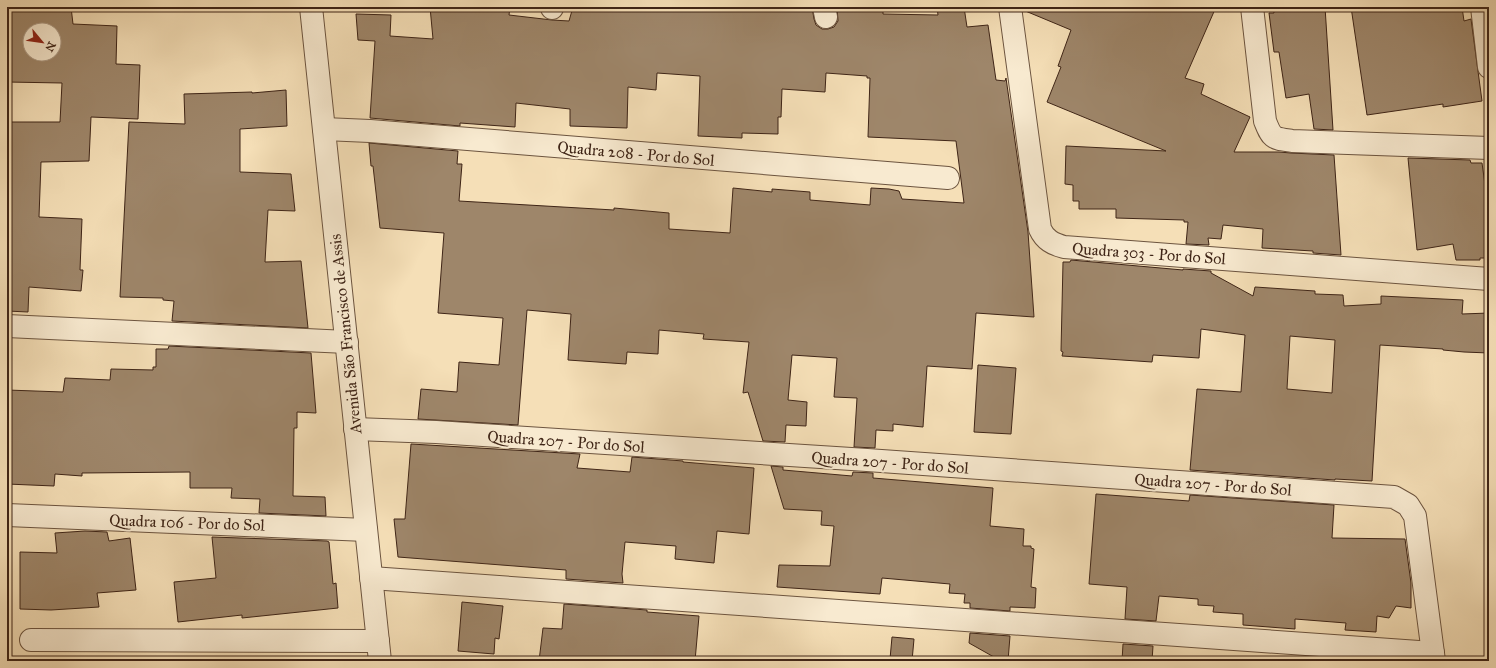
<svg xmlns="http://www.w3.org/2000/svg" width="1496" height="668" font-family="'IM FELL Great Primer',serif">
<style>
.building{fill:#9e866a;stroke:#3f2517;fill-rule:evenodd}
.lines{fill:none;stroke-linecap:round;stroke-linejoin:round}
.minor-casing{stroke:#6c543f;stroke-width:24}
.tertiary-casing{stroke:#6c543f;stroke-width:24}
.minor{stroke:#f8ead0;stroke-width:22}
.tertiary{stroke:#f8ead0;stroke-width:22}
.labels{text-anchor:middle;stroke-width:4;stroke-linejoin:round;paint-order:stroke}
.street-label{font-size:16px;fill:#3f2517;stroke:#f8ead0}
</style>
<rect width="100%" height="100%" fill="#f5dfb7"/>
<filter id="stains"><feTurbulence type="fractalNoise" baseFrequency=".005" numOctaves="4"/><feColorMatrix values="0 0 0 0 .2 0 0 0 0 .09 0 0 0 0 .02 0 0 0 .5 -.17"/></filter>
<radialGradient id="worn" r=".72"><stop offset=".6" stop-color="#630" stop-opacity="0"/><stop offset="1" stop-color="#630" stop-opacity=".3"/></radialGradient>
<!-- building -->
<g class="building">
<path d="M7 7H71L73 24 117 26 116 64 140 65 138 119 91 117 89 161 41 162 39 217 82 219 80 270H83L81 291 29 287 28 312 7 311V233L10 164H7V122H60L62 83 7 82ZM30 30H54V54H30Z"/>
<path d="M430 7H510L509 15 552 20 569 21 573 7H812L814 19 816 25 822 29H828L834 27 838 21 837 7H883V14L938 15 937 7H964L967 27 988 25 996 80 1005 81 1006 78 1028 232 1034 317 976 313 972 369 927 366 923 427 893 424V431L876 430 875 448 854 447 857 398 834 397 837 358 792 355 788 400 807 402 806 426 786 425 785 442 763 441 748 392 743 393 749 342 703 339 704 334 659 330 658 354 627 352 626 364 568 360 571 314 527 310 518 425 418 419 421 389 457 392 459 362 499 365 503 318 438 313 444 233 380 228 373 166H371L369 143 458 151 457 164H462L459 201 614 210V208L669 213V229L730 233 733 188 772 192V189L810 192V200L870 205 871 188 889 189 899 191 902 199 964 203 956 141 868 137 870 78H867V76L826 73 825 92 782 89 781 117H778V134L742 133V138L698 136 700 76 657 73 656 90 628 87 627 128 570 126V109L516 103 515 127 460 123V126L370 118 375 41 358 40 356 14 391 15 390 36 433 39Z"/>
<path d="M1023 7H1216L1185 78 1204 84 1201 94 1250 117 1234 152H1279L1291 153 1334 155 1341 255 1313 253V251L1262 248 1263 229 1223 225 1221 239 1208 238 1209 245 1186 244 1188 222H1184V220L1116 218V209H1079V201H1073V185L1065 184 1066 146 1166 151 1047 102 1061 67 1058 66 1071 30 1023 10Z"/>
<path d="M1273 7H1325L1333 130 1314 129 1309 94 1286 98 1279 52H1274L1269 13H1274Z"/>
<path d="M1351 7H1462L1464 21 1471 19 1482 101 1443 107V104L1367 115Z"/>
<path d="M286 90 287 126 240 129V172L291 174 295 211 268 210 265 262 301 261 308 328 172 321 174 301 163 300V298L120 297 129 122 185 124 184 94 252 92V93Z"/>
<path d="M1408 158 1470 160 1471 163H1482L1489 214V258H1480V260H1456L1453 244 1417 250Z"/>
<path d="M1071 260 1183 270V269L1211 271V273L1253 296 1255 287 1315 291V294L1343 295 1344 306 1381 304V296L1463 300 1462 314 1489 313V353L1464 352 1443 350V349L1380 345 1372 481 1335 479V480L1190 470 1197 389 1241 392 1245 335 1201 329 1199 358 1153 355 1152 362 1062 356 1063 352 1061 351 1063 262H1070ZM1290 336 1335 340 1332 393 1287 389Z"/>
<path d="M169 346 311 353 316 413 297 412V428H294L293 496 325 497 326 516 259 513 260 499 231 498 232 488H190V472L82 473V476L55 474 54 486 7 484V390L63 392 65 378 110 380 111 369 153 370V367H156V349H168Z"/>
<path d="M978 365 1016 368 1011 434 974 432Z"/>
<path d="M411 444 580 454 577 468 630 472 632 457 683 461V462L754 468 749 534 717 531 714 563 675 559 676 546 625 542 622 574 623 583 566 579V570L398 557 394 519H405Z"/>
<path d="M771 466 783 467V470L852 476 853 472 873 473V478L993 488 990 526 1024 529 1023 546H1031V548L1034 549 1031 587 1036 588 1035 608 1010 607V611L970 608V603H964L965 594 949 593 950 584 882 578 880 594 777 587 779 565 830 566 834 526 821 525 822 511 784 509Z"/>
<path d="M1096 494 1189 501 1190 495 1334 505 1332 538 1405 539 1411 583V608L1396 606 1389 618 1377 616 1376 632 1345 630 1346 623 1295 619V629L1243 625V614L1213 612 1214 606 1198 605V599L1159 596 1156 621 1125 619 1127 587 1089 584Z"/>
<path d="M85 531 107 532 109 541 130 538 136 590 97 593 99 607 51 610 20 609V552L57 553 55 533Z"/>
<path d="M212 537 327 541 329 542 333 584 336 583 338 608 242 618V615L178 622 174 582 216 578Z"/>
<path d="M462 602 503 606 499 639 495 638 494 654 458 651Z"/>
<path d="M564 604 647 610V612L699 616 695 661H539L543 628 562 629Z"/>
<path d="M970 633 1010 636 1008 661H1001L969 643Z"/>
<path d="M892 637 914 639 912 661H892V660L890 659Z"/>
<path d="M1123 644 1153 646 1152 661H1122Z"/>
</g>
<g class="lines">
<defs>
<g id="minor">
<path d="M552 7V8"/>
<path d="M824 7 826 17"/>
<path d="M1010 7 1040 229C1045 240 1053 244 1064 247L1489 279"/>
<path d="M1252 7 1265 121C1272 139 1273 138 1292 141L1489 148"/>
<path d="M1482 7 1489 67"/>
<path d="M324 129 370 131 948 178"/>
<path d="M7 326 347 342"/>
<path d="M355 429 436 432 867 460 1394 497 1408 505 1415 516 1434 661"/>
<path d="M7 515 366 530"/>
<path d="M371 578 1433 653"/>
<path d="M31 640 378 641"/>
</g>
<path id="tertiary" d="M311 7 380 661"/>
</defs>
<!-- minor casing -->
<use href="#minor" class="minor-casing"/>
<!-- tertiary casing -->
<use href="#tertiary" class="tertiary-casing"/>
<!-- minor -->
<use href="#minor" class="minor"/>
<!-- tertiary -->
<use href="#tertiary" class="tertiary"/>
</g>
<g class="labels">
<!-- street labels -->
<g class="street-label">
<text transform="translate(636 153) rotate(5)" y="6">Quadra 208 - Por do Sol</text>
<text transform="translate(1149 253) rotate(4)" y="6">Quadra 303 - Por do Sol</text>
<text transform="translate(345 334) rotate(-96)" y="6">Avenida São Francisco de Assis</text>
<text transform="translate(566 441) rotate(4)" y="6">Quadra 207 - Por do Sol</text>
<text transform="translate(890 462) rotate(4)" y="6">Quadra 207 - Por do Sol</text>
<text transform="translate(1213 484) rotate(4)" y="6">Quadra 207 - Por do Sol</text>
<text transform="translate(187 522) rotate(2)" y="6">Quadra 106 - Por do Sol</text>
</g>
</g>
<!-- margin -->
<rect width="1496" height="668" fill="none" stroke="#f5dfb7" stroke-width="24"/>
<rect x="8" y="8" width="1480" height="652" fill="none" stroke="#3f2517" stroke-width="2"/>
<rect x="12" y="12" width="1472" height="644" fill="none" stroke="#3f2517"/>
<!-- north arrow -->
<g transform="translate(42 42) rotate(119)"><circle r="19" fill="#f8ead0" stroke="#ae9b86"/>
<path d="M0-3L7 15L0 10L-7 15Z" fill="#8f2418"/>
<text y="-6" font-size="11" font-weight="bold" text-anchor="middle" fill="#3f2517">N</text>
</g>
<rect width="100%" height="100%" filter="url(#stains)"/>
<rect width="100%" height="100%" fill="url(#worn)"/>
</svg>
